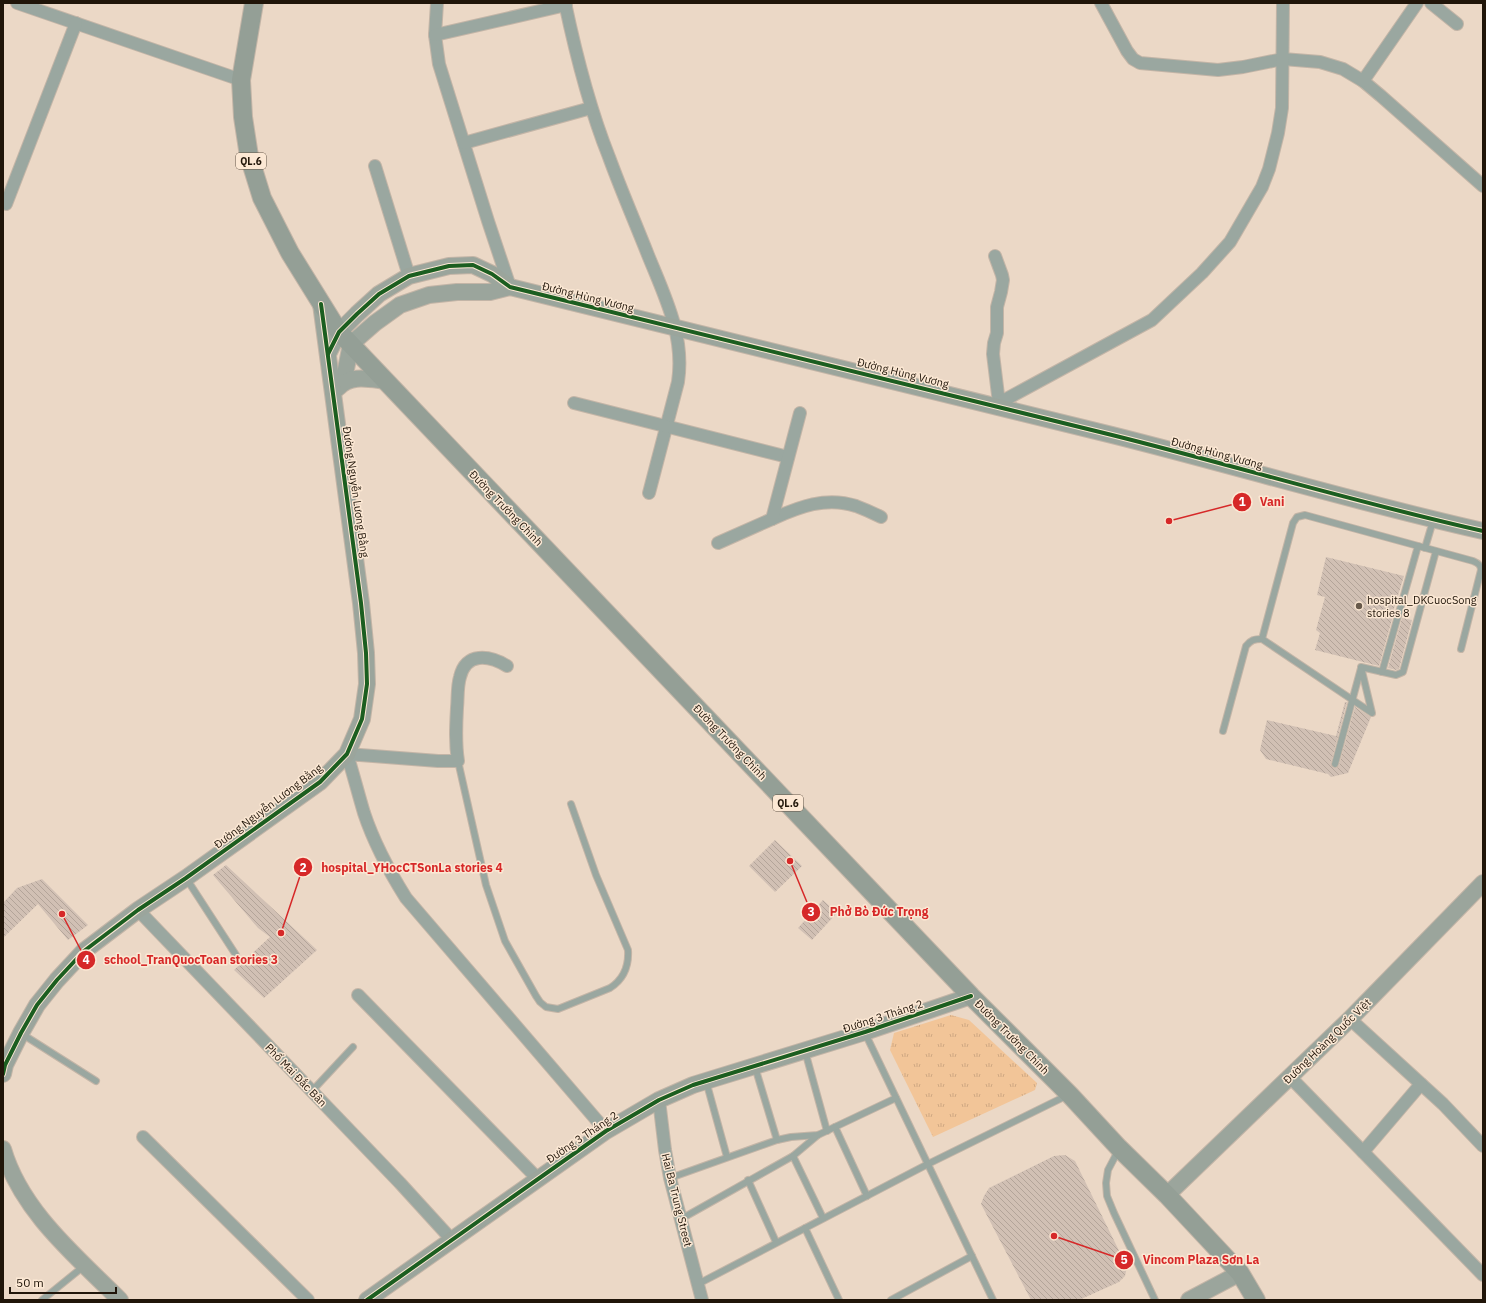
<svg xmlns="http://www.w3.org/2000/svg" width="1486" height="1303" font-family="'IBM Plex Sans',sans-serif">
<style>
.grass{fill:url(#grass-tufts)}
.building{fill:url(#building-back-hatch)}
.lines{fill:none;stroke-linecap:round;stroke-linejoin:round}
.lane-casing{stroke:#c3b5a7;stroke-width:8}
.street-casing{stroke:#c3b5a7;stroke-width:14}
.secondary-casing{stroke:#c3b5a7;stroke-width:18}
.primary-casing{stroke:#c3b5a7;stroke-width:20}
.lane{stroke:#9aa7a0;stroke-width:6}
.street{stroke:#9aa7a0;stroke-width:12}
.secondary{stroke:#9ba59c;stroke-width:16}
.primary{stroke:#949f96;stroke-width:18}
.cycleway-casing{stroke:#fce8d4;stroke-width:6}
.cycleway{stroke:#1b5e20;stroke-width:4}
.poi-dot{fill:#67594b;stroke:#fce8d4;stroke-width:1.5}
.labels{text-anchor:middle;stroke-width:3;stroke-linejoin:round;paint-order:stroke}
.shield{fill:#fce8d4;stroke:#625446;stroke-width:1}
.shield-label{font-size:10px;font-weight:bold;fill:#201509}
.street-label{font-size:11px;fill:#201509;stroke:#fce8d4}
.poi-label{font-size:11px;fill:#201509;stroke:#fce8d4;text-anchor:start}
.leader{fill:none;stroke:#d62828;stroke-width:1.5}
.callout-dot{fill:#d62828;stroke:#fce8d4;stroke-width:1.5}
.mark-label{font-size:12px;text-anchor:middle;font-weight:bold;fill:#fff}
.callout-label{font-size:12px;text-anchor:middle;font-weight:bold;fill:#d62828;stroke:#fce8d4;stroke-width:3;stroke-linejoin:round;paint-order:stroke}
</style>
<defs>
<pattern id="grass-tufts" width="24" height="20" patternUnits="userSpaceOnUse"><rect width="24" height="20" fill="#f2c598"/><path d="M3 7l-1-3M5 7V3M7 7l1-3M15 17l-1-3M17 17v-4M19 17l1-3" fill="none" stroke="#cfa882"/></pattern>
<pattern id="building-back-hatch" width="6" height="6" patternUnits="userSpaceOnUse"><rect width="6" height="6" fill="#d1c0b4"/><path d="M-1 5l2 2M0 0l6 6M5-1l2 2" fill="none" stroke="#b3a499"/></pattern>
</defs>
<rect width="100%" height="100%" fill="#ebd8c6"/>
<!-- grass -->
<path class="grass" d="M951 1015 969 1020 1037 1083 1035 1090 933 1137 890 1050 894 1033Z"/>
<!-- building -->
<g class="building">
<path d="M1326 557 1404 576 1392 615 1393 616 1379 666 1315 650 1320 633 1316 630 1325 597 1317 595Z"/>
<path d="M1402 618 1412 620 1399 669 1396 670 1388 668Z"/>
<path d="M1345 702H1347L1331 763 1332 767 1337 768 1339 765 1355 707 1371 717 1348 773 1331 777 1328 774 1266 759 1260 750 1267 720 1336 736Z"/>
<path d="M775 840 802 866 775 892 749 866Z"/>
<path d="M226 865 317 950 264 998 234 970 270 937 258 928 213 875Z"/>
<path d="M42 879 88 925 68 940 38 904 3 938V903L17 888Z"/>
<path d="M823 900 837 913 812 940 798 928Z"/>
<path d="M1065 1155 1075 1161 1127 1267 1125 1276 1119 1282 1079 1300H1031L981 1204 984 1196 989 1188 1054 1156Z"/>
</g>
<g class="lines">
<defs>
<g id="lane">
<path d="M1425 548 1433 521"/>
<path d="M1436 551 1403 672 1396 675 1361 667 1372 713 1262 639 1293 523 1297 517 1305 515 1473 561C1478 563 1481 565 1481 570L1461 649"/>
<path d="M1382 672 1418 546"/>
<path d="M1223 731 1246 646C1251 640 1254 639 1262 639"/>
<path d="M458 761 486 885 505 941 536 996 540 1002 546 1007 558 1009 610 988C624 979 629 966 628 950L596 875 571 804"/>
<path d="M1335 764 1361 668"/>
<path d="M186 878 236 955"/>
<path d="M865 1033 993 1300"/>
<path d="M22 1034 96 1081"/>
<path d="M805 1051 827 1131"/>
<path d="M755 1067 777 1140"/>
<path d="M706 1081 727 1157"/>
<path d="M312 1091 353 1047"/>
<path d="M835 1127 867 1196"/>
<path d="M1118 1151 1108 1170 1106 1183 1107 1196 1114 1213 1155 1300"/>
<path d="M793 1156 823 1218"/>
<path d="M670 1178 777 1140 791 1137 818 1135 896 1098"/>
<path d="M748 1180 776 1242"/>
<path d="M681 1219 793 1156 818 1135"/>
<path d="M805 1228 839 1300"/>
<path d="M698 1284 928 1164 1068 1095"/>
<path d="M42 1300 84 1266"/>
<path d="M891 1300 972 1256"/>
</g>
<g id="street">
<path d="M17 3 241 80"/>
<path d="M437 3 435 35 439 64 488 221 510 287"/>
<path d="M565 3C576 55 589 107 609 157 621 190 635 222 648 255 665 297 685 336 678 382L649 493"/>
<path d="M1101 3 1127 51 1133 59 1140 63 1218 70 1243 67 1283 59 1320 62 1343 69 1363 81 1381 96 1483 186"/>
<path d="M1431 3 1457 24"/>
<path d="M435 35 566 5"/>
<path d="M1363 81 1417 3"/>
<path d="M464 143 591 108"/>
<path d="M375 166 409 276"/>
<path d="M6 204 76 23"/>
<path d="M995 256 1002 275 1003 280 1001 292 997 307V333L994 343 993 354 999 403"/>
<path d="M574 403 788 457"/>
<path d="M999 406V403L1152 320 1202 273 1230 242 1262 187 1269 169 1278 133 1282 108 1283 3"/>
<path d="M772 519C799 507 826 496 856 506 864 509 873 513 881 517"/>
<path d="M718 543 772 519 800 413"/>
<path d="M507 666C489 655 466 652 460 677 457 687 458 698 457 708 456 726 455 743 458 761H438L347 754C353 773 358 793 364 813 374 843 389 871 406 898L606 1131"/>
<path d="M138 910 400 1183 452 1240"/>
<path d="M358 995 538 1179"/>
<path d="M1350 1019 1443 1104 1483 1146"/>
<path d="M1290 1077 1483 1275"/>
<path d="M659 1100 665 1150 670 1178 702 1300"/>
<path d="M143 1137 308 1300"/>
<path d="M1363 1152 1421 1084"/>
</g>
<g id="secondary">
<path d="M328 354 339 332 357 314 379 294 409 276 449 266 473 265 492 274 510 287C711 336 912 384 1112 435 1236 466 1358 503 1483 531"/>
<path d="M342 383 345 374 351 344 375 323 400 305 429 295 457 292H490L510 287"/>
<path d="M338 388C350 374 369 379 386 381"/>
<path d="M3 1074 5 1065 21 1033 37 1005 57 980 84 951 138 910 186 878 320 782 347 754 362 719 367 684 366 653 361 603 321 304"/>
<path d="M3 1149C21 1211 76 1256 120 1300"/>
<path d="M1167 1195 1350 1019 1483 883"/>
<path d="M367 1300 606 1131 659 1100 693 1085 865 1032 971 996"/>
<path d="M1189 1300 1240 1273"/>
</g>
<path id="primary" d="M254 3 241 80 243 117 249 156 262 198 290 253 339 332 971 996 1070 1095 1119 1148 1167 1195 1240 1273 1256 1300"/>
</defs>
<!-- lane casing -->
<use href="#lane" class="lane-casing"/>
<!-- street casing -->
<use href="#street" class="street-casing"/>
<!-- secondary casing -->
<use href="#secondary" class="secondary-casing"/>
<!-- primary casing -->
<use href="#primary" class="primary-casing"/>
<!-- lane -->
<use href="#lane" class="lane"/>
<!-- street -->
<use href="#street" class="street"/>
<!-- secondary -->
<use href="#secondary" class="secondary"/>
<!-- primary -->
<use href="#primary" class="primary"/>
<defs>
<g id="cycleway">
<path d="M328 354 339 332 357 314 379 294 409 276 449 266 473 265 492 274 510 287C711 336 912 384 1112 435 1236 466 1358 503 1483 531"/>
<path d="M3 1074 5 1065 21 1033 37 1005 57 980 84 951 138 910 186 878 320 782 347 754 362 719 367 684 366 653 361 603 321 304"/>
<path d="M367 1300 606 1131 659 1100 693 1085 865 1032 971 996"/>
</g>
</defs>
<!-- cycleway casing -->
<use href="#cycleway" class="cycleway-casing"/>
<!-- cycleway -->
<use href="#cycleway" class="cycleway"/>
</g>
<!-- markers -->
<circle class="poi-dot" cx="1359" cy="606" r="4"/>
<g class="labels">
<!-- shield labels -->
<g class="shield">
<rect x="236" y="153" width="30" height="16" rx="3"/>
<rect x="773" y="795" width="30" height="16" rx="3"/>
</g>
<g class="shield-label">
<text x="251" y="165">QL.6</text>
<text x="788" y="807">QL.6</text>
</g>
<!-- street labels -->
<g class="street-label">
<text transform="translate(588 297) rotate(14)" y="4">Đường Hùng Vương</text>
<text transform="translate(903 373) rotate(14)" y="4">Đường Hùng Vương</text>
<text transform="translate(1217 453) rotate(15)" y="4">Đường Hùng Vương</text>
<text transform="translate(356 492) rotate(82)" y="4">Đường Nguyễn Lương Bằng</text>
<text transform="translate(506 508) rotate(46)" y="4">Đường Trường Chinh</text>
<text transform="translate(730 742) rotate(46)" y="4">Đường Trường Chinh</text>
<text transform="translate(268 806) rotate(-37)" y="4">Đường Nguyễn Lương Bằng</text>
<text transform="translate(883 1016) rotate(-18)" y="4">Đường 3 Tháng 2</text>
<text transform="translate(1012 1037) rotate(45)" y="4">Đường Trường Chinh</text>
<text transform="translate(1327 1041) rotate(-44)" y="4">Đường Hoàng Quốc Việt</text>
<text transform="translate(296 1075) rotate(46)" y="4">Phố Mai Đắc Bân</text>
<text transform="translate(582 1137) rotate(-34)" y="4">Đường 3 Tháng 2</text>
<text transform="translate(677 1200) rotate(76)" y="4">Hai Ba Trung Street</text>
</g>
<!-- poi labels -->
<g class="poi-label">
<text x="1367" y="604">hospital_DKCuocSong<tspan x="1367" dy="13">stories 8</tspan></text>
</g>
</g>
<!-- callouts -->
<path class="leader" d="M1169 521L1242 502M281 933L303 867M790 861L811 912M62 914L86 960M1054 1236L1124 1260"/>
<g class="callout-dot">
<circle cx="1169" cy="521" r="4"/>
<circle cx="281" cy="933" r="4"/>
<circle cx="790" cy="861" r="4"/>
<circle cx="62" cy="914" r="4"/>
<circle cx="1054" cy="1236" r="4"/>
<circle cx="1242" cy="502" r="10"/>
<circle cx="303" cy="867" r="10"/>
<circle cx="811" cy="912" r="10"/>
<circle cx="86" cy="960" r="10"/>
<circle cx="1124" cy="1260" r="10"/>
</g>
<g class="mark-label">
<text x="1242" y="506">1</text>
<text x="303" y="872">2</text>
<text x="811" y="916">3</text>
<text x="86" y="964">4</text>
<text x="1124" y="1264">5</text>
</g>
<g class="callout-label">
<text x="1272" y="506">Vani</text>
<text x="412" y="872">hospital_YHocCTSonLa stories 4</text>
<text x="879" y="916">Phở Bò Đức Trọng</text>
<text x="191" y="964">school_TranQuocToan stories 3</text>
<text x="1201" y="1264">Vincom Plaza Sơn La</text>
</g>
<!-- border -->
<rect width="1486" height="1303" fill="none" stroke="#201509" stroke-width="8"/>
<!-- scale -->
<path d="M10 1287v6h106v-6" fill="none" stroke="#201509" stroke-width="2"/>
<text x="16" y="1287" font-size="12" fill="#201509" stroke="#fce8d4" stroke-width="3" paint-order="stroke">50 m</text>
</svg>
